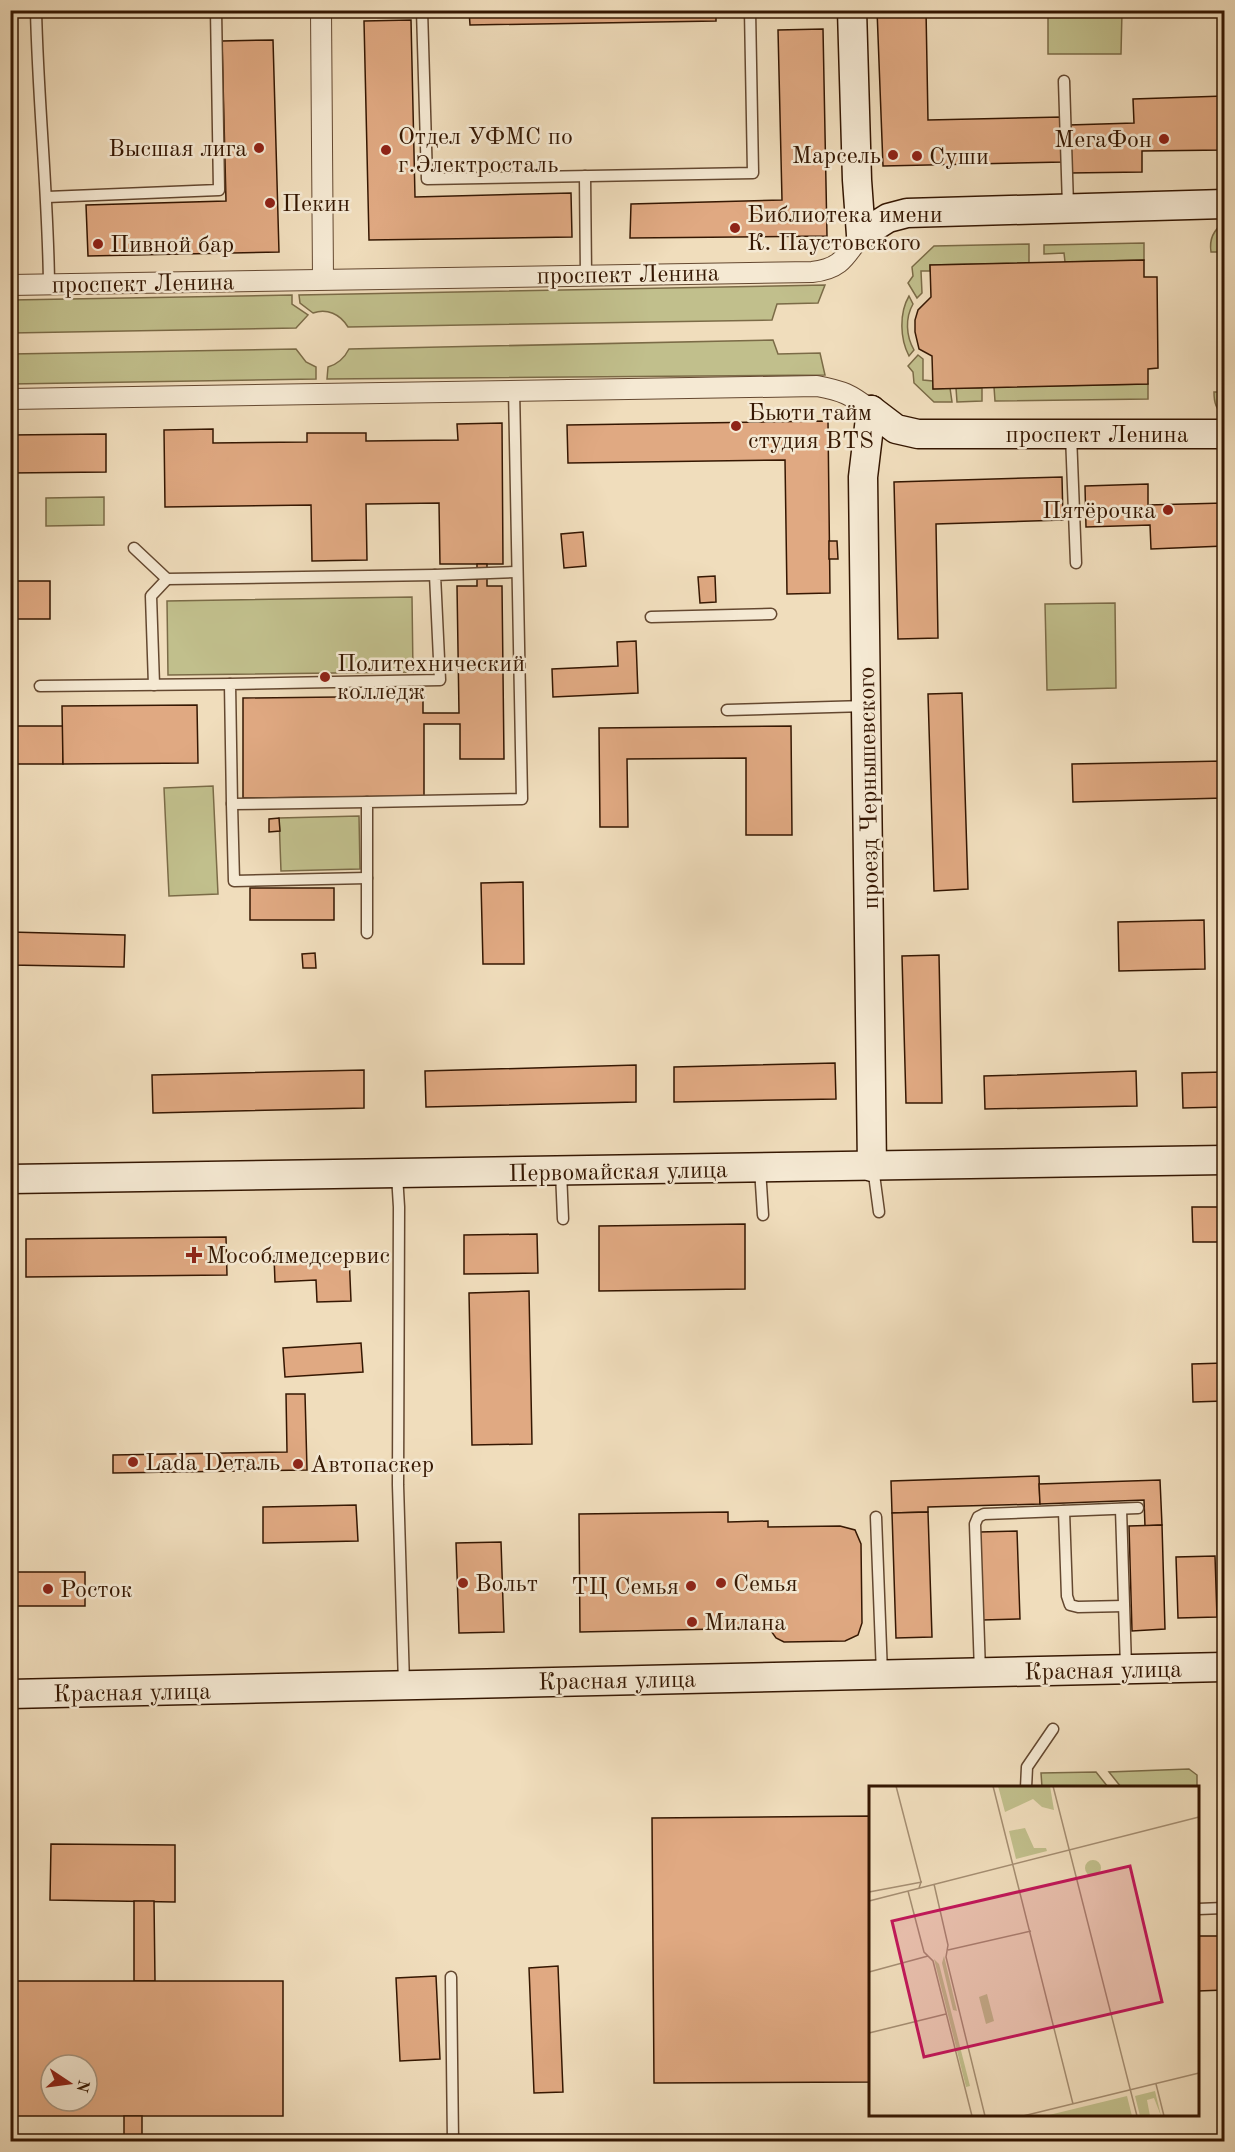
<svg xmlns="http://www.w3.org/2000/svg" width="1235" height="2152" font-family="'Old Standard TT',serif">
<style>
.green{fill:#c1bf8c;stroke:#7b6b47;stroke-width:1.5}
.building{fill:#e0a982;stroke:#351702;stroke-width:1.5;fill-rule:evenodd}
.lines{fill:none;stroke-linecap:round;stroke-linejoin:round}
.lane-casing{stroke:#644830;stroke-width:13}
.street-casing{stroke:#644830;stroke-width:22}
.secondary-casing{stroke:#351702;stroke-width:31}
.lane{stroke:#f5e9d3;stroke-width:10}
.street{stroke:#f5e9d3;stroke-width:20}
.secondary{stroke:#f5e9d3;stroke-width:28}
.poi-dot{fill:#8f2418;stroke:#f5e9d3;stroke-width:2}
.labels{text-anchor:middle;stroke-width:5;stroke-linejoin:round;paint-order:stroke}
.poi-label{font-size:24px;fill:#351702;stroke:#f5e9d3;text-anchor:start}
.street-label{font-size:24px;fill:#351702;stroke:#f5e9d3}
.inset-road{fill:none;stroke:#a58e72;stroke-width:1.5}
.view{fill:#c2185b;fill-opacity:0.15;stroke:#c2185b;stroke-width:3}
.inset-edge{fill:none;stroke:#351702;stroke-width:3}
</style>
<rect width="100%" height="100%" fill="#f0ddbc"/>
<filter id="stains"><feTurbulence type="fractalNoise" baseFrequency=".00333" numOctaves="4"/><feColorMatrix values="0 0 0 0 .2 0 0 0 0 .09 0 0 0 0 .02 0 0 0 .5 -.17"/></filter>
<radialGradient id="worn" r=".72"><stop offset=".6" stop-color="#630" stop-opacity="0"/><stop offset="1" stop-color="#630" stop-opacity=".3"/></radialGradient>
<!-- green -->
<g class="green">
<path d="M1048 12H1122L1121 54H1048Z"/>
<path d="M1224 223V252H1211C1209 239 1213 230 1224 223Z"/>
<path d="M1144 243V260L1065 262 1064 253 1044 254V245Z"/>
<path d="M1029 244V263L930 265V271H921L922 293 917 298 908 283 913 276 912 267 934 246Z"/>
<path d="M825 285 818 303 777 304 772 320 348 327C340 314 327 308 313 313L300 303 299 295Z"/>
<path d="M292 295V304L308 315 296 328 11 333V300Z"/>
<path d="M909 296 913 304C905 318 906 336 914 350L909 356C900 339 899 313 909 296Z"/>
<path d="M773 340 778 354 820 353 825 375 327 379 328 367C338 364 344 359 349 349Z"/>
<path d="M296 349 306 362 316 367V379L11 384V354Z"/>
<path d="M918 355 923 359V380L933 381V389L950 388 952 402H934L914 383 913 372 908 366Z"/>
<path d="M1148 384V399L995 401 994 387Z"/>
<path d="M956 388H982V401L957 402Z"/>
<path d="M1214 392H1224V416C1216 409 1214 403 1214 392Z"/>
<path d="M104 497V525L46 526V498Z"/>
<path d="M412 597 413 672 168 675 167 601Z"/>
<path d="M1115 603 1116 688 1047 690 1045 604Z"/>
<path d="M213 786 218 894 169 896 164 788Z"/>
<path d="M359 816 360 869 281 871 279 818Z"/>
<path d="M1189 1769 1197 1775V1787H1121L1109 1772Z"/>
<path d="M1096 1772 1108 1787H1042L1041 1773Z"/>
<path d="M1219 1775H1224V1890H1223Z"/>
</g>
<!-- building -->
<g class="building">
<path d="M469 10H716V21L470 25Z"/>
<path d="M877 10H926L928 120 1061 117 1063 162 883 166Z"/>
<path d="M411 20 415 197 571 193 572 237 369 240 364 21Z"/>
<path d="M823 29 827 236 630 238 631 204 782 200 778 30Z"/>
<path d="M273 40 279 252 88 256 86 205 226 201 222 41Z"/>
<path d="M1224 96V150L1142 151V172L1070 173 1069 125 1134 123 1133 99Z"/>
<path d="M1144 260V277H1157L1158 368 1148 369V384L933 389 932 356 919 349 915 332V320L918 310 931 297 930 265Z"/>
<path d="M828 421 830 593 787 594 785 460 568 463 567 425Z"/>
<path d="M502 423 503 564H440L439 503 366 504 367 560 312 561 311 505 165 507 164 430 213 429V443L307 442V433H366V441L458 440 457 424Z"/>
<path d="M106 434V472L10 473V435Z"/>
<path d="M1062 477 1063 520 936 524 938 638 898 639 894 482Z"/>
<path d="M1148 484V505L1224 503V546L1151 549 1150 525 1086 527 1085 486Z"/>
<path d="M583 532 586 566 564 568 561 534Z"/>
<path d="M829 541H837L838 559H829Z"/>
<path d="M477 564H487V586H502L504 759H460V724H424V796L243 798V698L423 696V713H459L457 586H477Z"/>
<path d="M715 576 716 602 700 603 698 577Z"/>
<path d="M10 581H50V619H11V726H63V764H10Z"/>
<path d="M636 641 638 693 553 697 552 669 618 666 617 642Z"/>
<path d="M962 693 968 889 934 891 928 694Z"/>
<path d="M197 705 198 763 63 764 62 706Z"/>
<path d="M791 726 792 835H746V758L627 759 628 827H600L599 728Z"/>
<path d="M1224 761V798L1073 802 1072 764Z"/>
<path d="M279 818 280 831 269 832V819Z"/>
<path d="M523 882 524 964H483L481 883Z"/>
<rect x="250" y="888" width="84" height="32"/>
<path d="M1204 920 1205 969 1119 971 1118 922Z"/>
<path d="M10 932 125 935 124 967 10 965Z"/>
<path d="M315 953 316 968H303L302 954Z"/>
<path d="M939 955 942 1103H906L902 956Z"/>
<path d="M835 1063 836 1099 674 1102V1067Z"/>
<path d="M636 1065V1102L426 1107 425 1071Z"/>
<path d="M364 1070V1108L153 1113 152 1075Z"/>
<path d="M1136 1071 1137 1106 985 1109 984 1076Z"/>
<path d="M1224 1072V1107L1183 1108 1182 1073Z"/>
<path d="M1192 1207H1224V1242H1193Z"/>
<path d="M745 1224V1289L599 1291V1226Z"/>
<path d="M537 1234 538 1273 464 1274V1235Z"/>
<path d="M226 1237 227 1275 26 1277V1239Z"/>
<path d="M349 1254 351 1301 317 1302 316 1280 275 1282 274 1256Z"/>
<path d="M529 1291 532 1444 472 1445 469 1293Z"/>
<path d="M361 1343 363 1372 285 1377 283 1348Z"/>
<path d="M1224 1363V1401L1193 1402 1192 1364Z"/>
<path d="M286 1394H305L307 1470 113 1473V1455L287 1452Z"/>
<path d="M1039 1476 1040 1504 928 1507V1512L892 1513 891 1481Z"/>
<path d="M1160 1480 1162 1525 1145 1526 1144 1500 1040 1504 1039 1484Z"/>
<path d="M356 1505 358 1541 263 1543V1507Z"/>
<path d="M728 1512V1522L768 1521V1527L840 1526 855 1530 861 1544 862 1623 858 1635 845 1641 784 1642 776 1638 769 1628 580 1632 579 1514Z"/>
<path d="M928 1512 932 1637 896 1638 892 1513Z"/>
<path d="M1162 1525 1165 1629 1132 1631 1129 1526Z"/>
<path d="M1017 1531 1020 1619 983 1620 980 1532Z"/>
<path d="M501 1542 504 1632 459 1633 456 1543Z"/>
<path d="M1215 1556 1217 1617 1178 1618 1176 1557Z"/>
<rect x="10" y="1572" width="75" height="34"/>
<path d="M870 1816V2082L654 2083 652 1818Z"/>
<path d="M51 1844 175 1845V1902L50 1900Z"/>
<path d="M134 1901H154L155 1981H134Z"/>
<path d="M1198 1936H1224V1990L1198 1991Z"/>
<path d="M558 1966 563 2092 534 2093 529 1968Z"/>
<path d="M436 1976 440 2059 400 2061 396 1978Z"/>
<path d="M10 1981H283V2116H10ZM51 2065H87V2101H51Z"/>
<rect x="124" y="2116" width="18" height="26"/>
</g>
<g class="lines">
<defs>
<g id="lane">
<path d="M36 10C38 102 48 193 49 284"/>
<path d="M422 10 427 179 753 173 750 10"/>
<path d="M1064 81 1068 206"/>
<path d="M585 176 586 275"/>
<path d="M47 197 219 190 216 10"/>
<path d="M1071 435 1076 563"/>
<path d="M134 548 167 579 435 575"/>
<path d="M651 617 771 614"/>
<path d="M154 685 151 596 167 579"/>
<path d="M40 686 230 684"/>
<path d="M727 710 866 706"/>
<path d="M367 802 232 804 230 684 440 680 435 575 517 572"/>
<path d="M232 804 234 881 367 878"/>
<path d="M367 933V802L522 799 514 389"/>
<path d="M873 1167 879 1212"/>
<path d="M760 1169 763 1215"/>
<path d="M561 1172 563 1219"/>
<path d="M397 1175 399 1207 398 1485 404 1684"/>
<path d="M1121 1509 1126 1667"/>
<path d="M1064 1511 1067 1596 1070 1605 1078 1607 1124 1606"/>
<path d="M876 1517 882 1674"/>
<path d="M980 1672 975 1524 978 1517 984 1514 1138 1508"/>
<path d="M1026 1788 1027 1767 1053 1729"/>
<path d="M1198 1909 1224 1908"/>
<path d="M451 1977 453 2142"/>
</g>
<g id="street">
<path d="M321 10 323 279"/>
<path d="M10 285 812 272C841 269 845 257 861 235"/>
<path d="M10 399 817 386C843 391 850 394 871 410"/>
</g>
<g id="secondary">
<path d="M852 10 857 180 861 235 888 218 907 213 1224 204"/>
<path d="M871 410 863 477 872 1167"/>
<path d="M871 410 896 429 918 434H1224"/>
<path d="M10 1179 1224 1160"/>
<path d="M10 1694 1224 1667"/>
</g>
</defs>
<!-- lane casing -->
<use href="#lane" class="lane-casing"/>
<!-- street casing -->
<use href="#street" class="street-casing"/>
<!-- secondary casing -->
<use href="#secondary" class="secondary-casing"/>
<!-- lane -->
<use href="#lane" class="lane"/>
<!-- street -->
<use href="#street" class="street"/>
<!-- secondary -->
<use href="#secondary" class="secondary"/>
</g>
<!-- markers -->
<g class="poi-dot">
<circle cx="1164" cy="139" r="6"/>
<circle cx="259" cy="148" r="6"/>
<circle cx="386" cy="150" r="6"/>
<circle cx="893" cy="155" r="6"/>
<circle cx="917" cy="156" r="6"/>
<circle cx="270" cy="203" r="6"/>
<circle cx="735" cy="228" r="6"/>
<circle cx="98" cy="244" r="6"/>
<circle cx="736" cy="426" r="6"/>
<circle cx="1168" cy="510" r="6"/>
<circle cx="325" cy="677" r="6"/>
<path d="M191 1246h6v6h6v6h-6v6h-6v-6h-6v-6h6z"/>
<circle cx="133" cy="1462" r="6"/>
<circle cx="298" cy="1464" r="6"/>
<circle cx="463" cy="1583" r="6"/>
<circle cx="721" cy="1583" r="6"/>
<circle cx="691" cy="1586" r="6"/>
<circle cx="48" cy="1589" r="6"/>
<circle cx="692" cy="1622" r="6"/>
</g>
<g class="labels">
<!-- poi labels -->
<g class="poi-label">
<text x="398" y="144">Отдел УФМС по<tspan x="398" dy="28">г.Электросталь</tspan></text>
<text x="1152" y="147" text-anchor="end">МегаФон</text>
<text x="247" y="156" text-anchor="end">Высшая лига</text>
<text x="881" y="163" text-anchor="end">Марсель</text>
<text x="929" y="164">Суши</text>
<text x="282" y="211">Пекин</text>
<text x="747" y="222">Библиотека имени<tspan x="747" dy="28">К. Паустовского</tspan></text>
<text x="110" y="252">Пивной бар</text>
<text x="748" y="420">Бьюти тайм<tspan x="748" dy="28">студия BTS</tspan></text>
<text x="1156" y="518" text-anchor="end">Пятёрочка</text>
<text x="337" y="671">Политехнический<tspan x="337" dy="28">колледж</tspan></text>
<text x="206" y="1263">Мособлмедсервис</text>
<text x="145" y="1470">Lada Dеталь</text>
<text x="310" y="1472">Автопаскер</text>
<text x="475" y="1591">Вольт</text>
<text x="733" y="1591">Семья</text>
<text x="679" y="1594" text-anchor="end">ТЦ Семья</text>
<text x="60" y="1597">Росток</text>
<text x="704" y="1630">Милана</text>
</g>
<!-- street labels -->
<g class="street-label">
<text transform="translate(628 274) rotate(-1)" y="8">проспект Ленина</text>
<text transform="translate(143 283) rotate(-1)" y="8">проспект Ленина</text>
<text x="1097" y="442">проспект Ленина</text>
<text transform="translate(868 788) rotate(-91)" y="8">проезд Чернышевского</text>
<text transform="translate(618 1171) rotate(-1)" y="8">Первомайская улица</text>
<text transform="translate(1103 1670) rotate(-1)" y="8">Красная улица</text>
<text transform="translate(617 1680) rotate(-1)" y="8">Красная улица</text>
<text transform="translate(132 1692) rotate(-1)" y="8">Красная улица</text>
</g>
</g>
<!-- overview -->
<g transform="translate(869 1786)">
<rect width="330" height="330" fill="#f0ddbc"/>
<path d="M129 0H181L185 24 173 21 164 13 136 26ZM156 42 165 62H177L178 65 147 73 140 45ZM216 82a8 8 0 1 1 16 0a8 8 0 1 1-16 0ZM75 170 88 225 84 224 73 177ZM65 173 70 178 101 300 97 301ZM118 208 125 235 117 238 110 211ZM286 305 292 330 285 312 278 314 281 330H271L266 310ZM258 310 263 330H176Z" fill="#c1bf8c"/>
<path class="inset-road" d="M27 0 52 96 50 102M124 0 204 318M184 0 268 330M65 98 79 159 77 171 116 330M39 105 55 166 64 175 103 330M0 106 53 96M0 115 330 31M79 164 162 145M0 186 59 170M0 247 77 228M287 298 295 330M154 330 330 287"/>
<path class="view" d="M261 80 293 216 55 271 23 135Z"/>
<rect width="330" height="330" class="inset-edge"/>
</g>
<!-- margin -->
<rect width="1235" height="2152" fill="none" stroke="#f0ddbc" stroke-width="36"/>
<rect x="12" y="12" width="1211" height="2128" fill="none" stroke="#351702" stroke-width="3"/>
<rect x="18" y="18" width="1199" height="2116" fill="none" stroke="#351702" stroke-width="1.5"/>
<!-- north arrow -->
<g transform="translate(69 2083) rotate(103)"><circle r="28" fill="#f5e9d3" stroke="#a8957f" stroke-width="1.5"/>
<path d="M0-4.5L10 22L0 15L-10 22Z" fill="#8f2418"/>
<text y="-9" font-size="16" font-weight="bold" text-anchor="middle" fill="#351702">N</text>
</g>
<rect width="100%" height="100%" filter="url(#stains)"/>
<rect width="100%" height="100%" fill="url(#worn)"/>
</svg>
